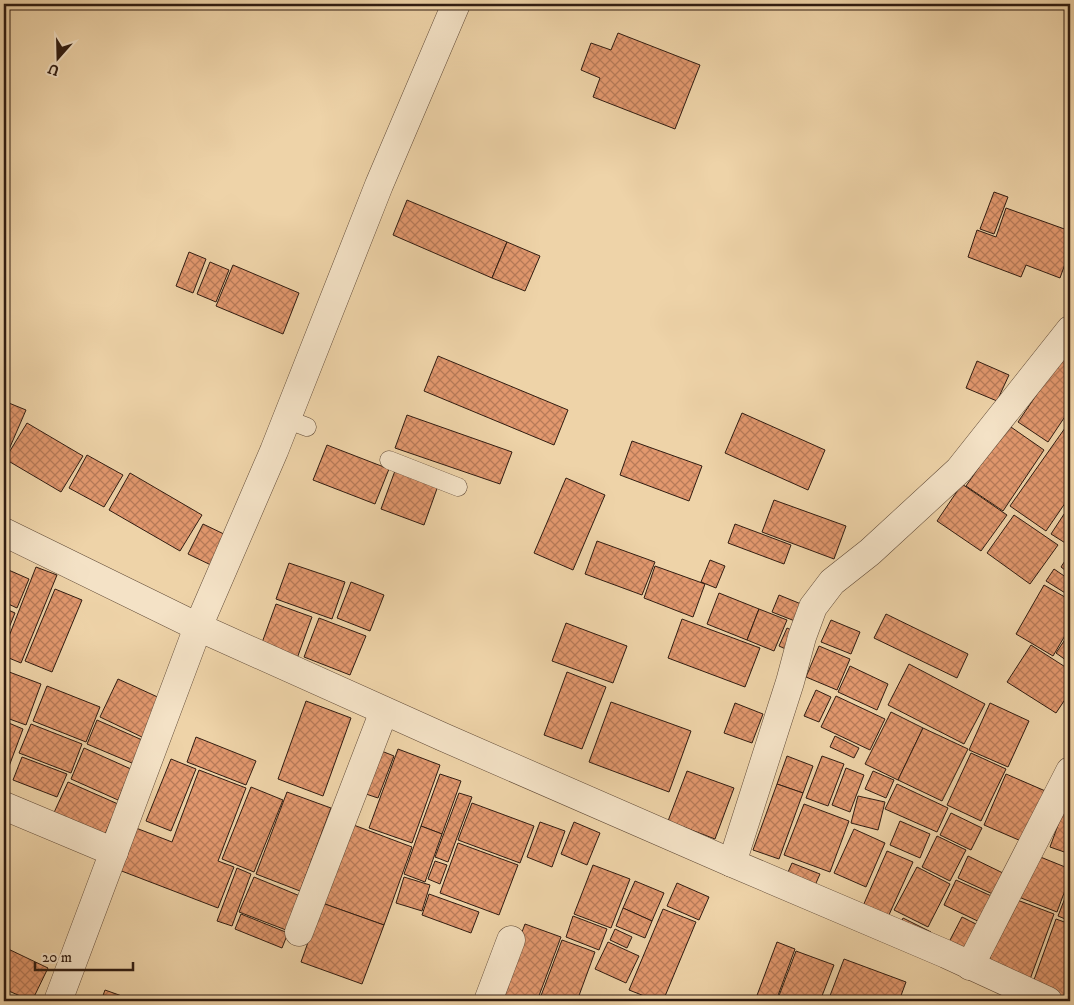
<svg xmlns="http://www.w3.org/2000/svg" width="1074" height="1005" font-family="'IM FELL DW Pica',serif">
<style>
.building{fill:url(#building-cross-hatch);stroke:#301c11}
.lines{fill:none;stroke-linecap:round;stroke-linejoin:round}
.lane-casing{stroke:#604a37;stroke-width:19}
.street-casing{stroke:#604a37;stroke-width:29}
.lane{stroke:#f4e2c6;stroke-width:18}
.street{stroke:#f4e2c6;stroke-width:28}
</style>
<defs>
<pattern id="building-cross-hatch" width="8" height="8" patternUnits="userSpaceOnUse" patternTransform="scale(1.25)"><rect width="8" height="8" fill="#e2986e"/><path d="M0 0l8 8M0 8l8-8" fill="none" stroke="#b87b59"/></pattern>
</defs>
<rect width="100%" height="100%" fill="#eed3a8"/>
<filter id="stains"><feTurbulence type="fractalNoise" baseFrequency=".004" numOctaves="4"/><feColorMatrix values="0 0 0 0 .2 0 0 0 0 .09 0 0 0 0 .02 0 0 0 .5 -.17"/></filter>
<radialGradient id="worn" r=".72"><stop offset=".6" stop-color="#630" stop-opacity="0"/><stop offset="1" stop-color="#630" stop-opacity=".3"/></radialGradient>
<!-- building -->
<g class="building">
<path d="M618 33 700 65 675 129 593 97 600 78 581 70 591 43 611 50Z"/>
<path d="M994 192 1008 197 994 234 980 229Z"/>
<path d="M407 200 507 242 492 278 393 235Z"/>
<path d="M1006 208 1070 231V250L1060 278 1026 265 1021 277 968 257 977 230 996 237Z"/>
<path d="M507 242 540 256 525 291 492 278Z"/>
<path d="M189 252 206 259 193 293 176 286Z"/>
<path d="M210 262 229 270 216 302 197 294Z"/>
<path d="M233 265 299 293 283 334 216 306Z"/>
<path d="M1065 353 1070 357V409L1048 442 1018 422Z"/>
<path d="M438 356 568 410 554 445 424 391Z"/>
<path d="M977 361 1009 375 997 401 966 388Z"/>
<path d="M4 401 26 410 4 461Z"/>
<path d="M742 413 825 450 808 490 725 453Z"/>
<path d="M407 415 512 452 500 484 395 448Z"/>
<path d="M1070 421V496L1046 531 1010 506Z"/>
<path d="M27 423 83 456 61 492 5 459Z"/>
<path d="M1008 425 1044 450 1003 511 966 486Z"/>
<path d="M632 441 702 466 689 501 620 475Z"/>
<path d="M327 445 389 469 375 504 313 480Z"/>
<path d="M87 455 123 475 104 507 69 488Z"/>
<path d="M396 468 439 483 424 525 381 509Z"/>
<path d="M130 473 202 515 180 551 109 510Z"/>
<path d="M566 478 605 495 573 570 534 553Z"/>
<path d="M962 484 1007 515 981 551 937 521Z"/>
<path d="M774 500 846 526 834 559 762 532Z"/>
<path d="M1070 505V546L1051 534Z"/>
<path d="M1014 515 1058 545 1030 584 987 553Z"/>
<path d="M203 524 228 536 213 566 188 554Z"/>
<path d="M735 524 791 545 784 564 728 543Z"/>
<path d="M597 541 655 562 642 595 585 574Z"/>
<path d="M1070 553V574L1061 567Z"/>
<path d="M710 560 725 566 716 588 701 582Z"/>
<path d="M289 563 345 582 332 619 276 599Z"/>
<path d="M655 566 705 584 693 617 644 598Z"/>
<path d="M36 567 57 575 21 663 4 656V649Z"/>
<path d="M4 568 29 579 17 608 4 602Z"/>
<path d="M1054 569 1070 580V596L1046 581Z"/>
<path d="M351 582 384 595 370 631 337 618Z"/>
<path d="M1044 585 1070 600V627L1053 656 1016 634Z"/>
<path d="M55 589 82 600 52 672 25 661Z"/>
<path d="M719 593 759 609 747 640 707 624Z"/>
<path d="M779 595 806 606 800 623 772 612Z"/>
<path d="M276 604 312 617 295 664 259 651Z"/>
<path d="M4 608 15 613 4 640Z"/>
<path d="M759 609 787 620 774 651 747 640Z"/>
<path d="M886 614 968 654 957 678 874 638Z"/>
<path d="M319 618 366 636 350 675 304 657Z"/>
<path d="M682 619 760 648 745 687 668 658Z"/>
<path d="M831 620 860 632 851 654 821 642Z"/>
<path d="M566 623 627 646 613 683 552 661Z"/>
<path d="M787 628 798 633 790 651 779 646Z"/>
<path d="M1070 632V663L1056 653Z"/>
<path d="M1031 645 1070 670V692L1056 713 1007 682Z"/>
<path d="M819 646 850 659 837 690 806 677Z"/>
<path d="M909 664 985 704 964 744 888 705Z"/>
<path d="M850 666 888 684 877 710 838 692Z"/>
<path d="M4 670 41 684 26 725 4 717Z"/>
<path d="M567 672 606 687 582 749 544 735Z"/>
<path d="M118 679 162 699 144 738 100 717Z"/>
<path d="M47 686 100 707 86 742 33 721Z"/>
<path d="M816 690 831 697 819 722 804 716Z"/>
<path d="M836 696 885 719 870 750 821 727Z"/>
<path d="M306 701 351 718 323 796 278 779Z"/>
<path d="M611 702 691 731 669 792 589 762Z"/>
<path d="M735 703 763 714 752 743 724 733Z"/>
<path d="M990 703 1029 721 1008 767 969 750Z"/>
<path d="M891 712 923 728 898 780 865 764Z"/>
<path d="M97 720 149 743 139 766 87 744Z"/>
<path d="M4 721 23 729 8 769 4 768Z"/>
<path d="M31 724 82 744 71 773 19 753Z"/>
<path d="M923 728 968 749 942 801 898 780Z"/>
<path d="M835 736 859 748 854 758 830 747Z"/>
<path d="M196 737 256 761 246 785 187 762Z"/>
<path d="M84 748 131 769 118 800 71 779Z"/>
<path d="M398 749 440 765 412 843 369 828Z"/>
<path d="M379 750 394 756 378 798 363 793Z"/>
<path d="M971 753 1006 769 981 821 947 805Z"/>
<path d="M787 756 813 766 803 793 777 784Z"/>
<path d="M822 756 844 764 828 806 806 798Z"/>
<path d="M22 757 67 774 57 797 13 780Z"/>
<path d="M171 759 196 769 171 831 146 821Z"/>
<path d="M846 768 864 775 850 812 832 805Z"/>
<path d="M199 770 246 788 218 861 234 867 218 908 119 870 136 828 172 842Z"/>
<path d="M687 771 734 788 715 839 668 821Z"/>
<path d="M873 771 894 780 886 798 865 789Z"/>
<path d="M440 774 461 781 442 834 421 826Z"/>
<path d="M1006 774 1050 793 1028 844 984 825Z"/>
<path d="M68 782 118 804 103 839 52 817Z"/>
<path d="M777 784 803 793 779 859 753 850Z"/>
<path d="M897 784 948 808 937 832 885 809Z"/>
<path d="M251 787 283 800 254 872 222 859Z"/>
<path d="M287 792 331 808 300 891 256 874Z"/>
<path d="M459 793 472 797 448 862 435 857Z"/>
<path d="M858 796 885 802 878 830 851 823Z"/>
<path d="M472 803 534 826 520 863 458 840Z"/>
<path d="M804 804 849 821 830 872 784 855Z"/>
<path d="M951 813 982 828 971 850 940 835Z"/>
<path d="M1062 814 1070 817V854L1050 847Z"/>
<path d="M900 821 930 834 920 858 890 845Z"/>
<path d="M540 822 565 831 552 867 527 857Z"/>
<path d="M574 822 600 833 587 865 561 854Z"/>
<path d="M351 824 412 847 384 925 322 903Z"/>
<path d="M421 826 442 834 425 882 404 874Z"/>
<path d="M854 829 885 843 866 887 834 873Z"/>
<path d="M937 836 966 850 950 881 922 867Z"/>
<path d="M458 843 518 865 499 915 440 893Z"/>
<path d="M887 851 913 862 888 917 863 906Z"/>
<path d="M1033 854 1070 869V877L1057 912 1016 896Z"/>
<path d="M968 856 1007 875 997 896 958 878Z"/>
<path d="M435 861 447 865 440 884 428 879Z"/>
<path d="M792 863 820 874 813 890 785 879Z"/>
<path d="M593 865 630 879 611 928 574 914Z"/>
<path d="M917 867 950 884 928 927 894 910Z"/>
<path d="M237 868 251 874 232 926 217 921Z"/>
<path d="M254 877 300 896 286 930 239 912Z"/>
<path d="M404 877 430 885 422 911 396 903Z"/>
<path d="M956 880 998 899 986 925 944 905Z"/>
<path d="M635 881 664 893 652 921 623 908Z"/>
<path d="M677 883 709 897 699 920 667 906Z"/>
<path d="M1070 885V921L1058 916Z"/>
<path d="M429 894 479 912 471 933 422 915Z"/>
<path d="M1012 898 1054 914 1029 982 987 966Z"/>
<path d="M322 903 384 925 362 984 301 962Z"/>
<path d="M623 908 652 921 645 938 616 926Z"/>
<path d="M663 909 696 922 663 1001H657L629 990Z"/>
<path d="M241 914 288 933 282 948 235 929Z"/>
<path d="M573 916 607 929 599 950 566 937Z"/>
<path d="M962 917 986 929 974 954 949 942Z"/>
<path d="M903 918 931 932 927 940 899 927Z"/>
<path d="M1056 919 1070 924V989L1066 1000 1031 988Z"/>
<path d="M525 924 561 937 537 1001H496Z"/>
<path d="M615 929 632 937 627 948 610 940Z"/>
<path d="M562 940 595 952 577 1001H539Z"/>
<path d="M608 942 639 956 626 983 595 969Z"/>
<path d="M777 942 795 949 776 1001H764L756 998Z"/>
<path d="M4 947 48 968 32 1001 4 989Z"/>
<path d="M796 951 834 965 820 1001H777Z"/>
<path d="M844 959 906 982 899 1001H828Z"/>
<path d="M105 990 136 1001H101Z"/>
<path d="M4 995 17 1001H4Z"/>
</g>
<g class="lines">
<defs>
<g id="lane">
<path d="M286 419 307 427"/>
<path d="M389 460 458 487"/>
</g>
<g id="street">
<path d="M4 532 198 627 443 737 732 863 946 954 1048 1001"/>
<path d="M4 806 114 852"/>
<path d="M732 863 790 682 802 637 813 607 832 582 870 552 959 470 1070 330"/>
<path d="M299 932 384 711"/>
<path d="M970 966 1070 771"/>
<path d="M58 1001 198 627 274 451 379 185 456 4"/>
<path d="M488 1001 511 940"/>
</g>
</defs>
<!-- lane casing -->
<use href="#lane" class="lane-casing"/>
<!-- street casing -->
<use href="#street" class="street-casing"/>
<!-- lane -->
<use href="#lane" class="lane"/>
<!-- street -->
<use href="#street" class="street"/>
</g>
<!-- margin -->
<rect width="1074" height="1005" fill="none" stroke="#eed3a8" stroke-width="20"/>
<rect x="5" y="5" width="1064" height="995" fill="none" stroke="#301c11" stroke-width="2.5"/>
<rect x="10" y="10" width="1054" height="985" fill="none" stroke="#301c11"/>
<!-- north arrow -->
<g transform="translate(58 58) rotate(200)" stroke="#f4e2c6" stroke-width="4" paint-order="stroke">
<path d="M0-4L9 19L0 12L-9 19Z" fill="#301c11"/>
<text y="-8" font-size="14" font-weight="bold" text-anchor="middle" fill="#301c11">U</text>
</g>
<!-- scale -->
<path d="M35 962v8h98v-8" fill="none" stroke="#301c11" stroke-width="2.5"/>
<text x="42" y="962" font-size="15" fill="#301c11" stroke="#f4e2c6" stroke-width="4" paint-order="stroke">20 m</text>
<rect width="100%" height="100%" filter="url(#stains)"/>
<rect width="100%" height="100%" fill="url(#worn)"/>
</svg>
